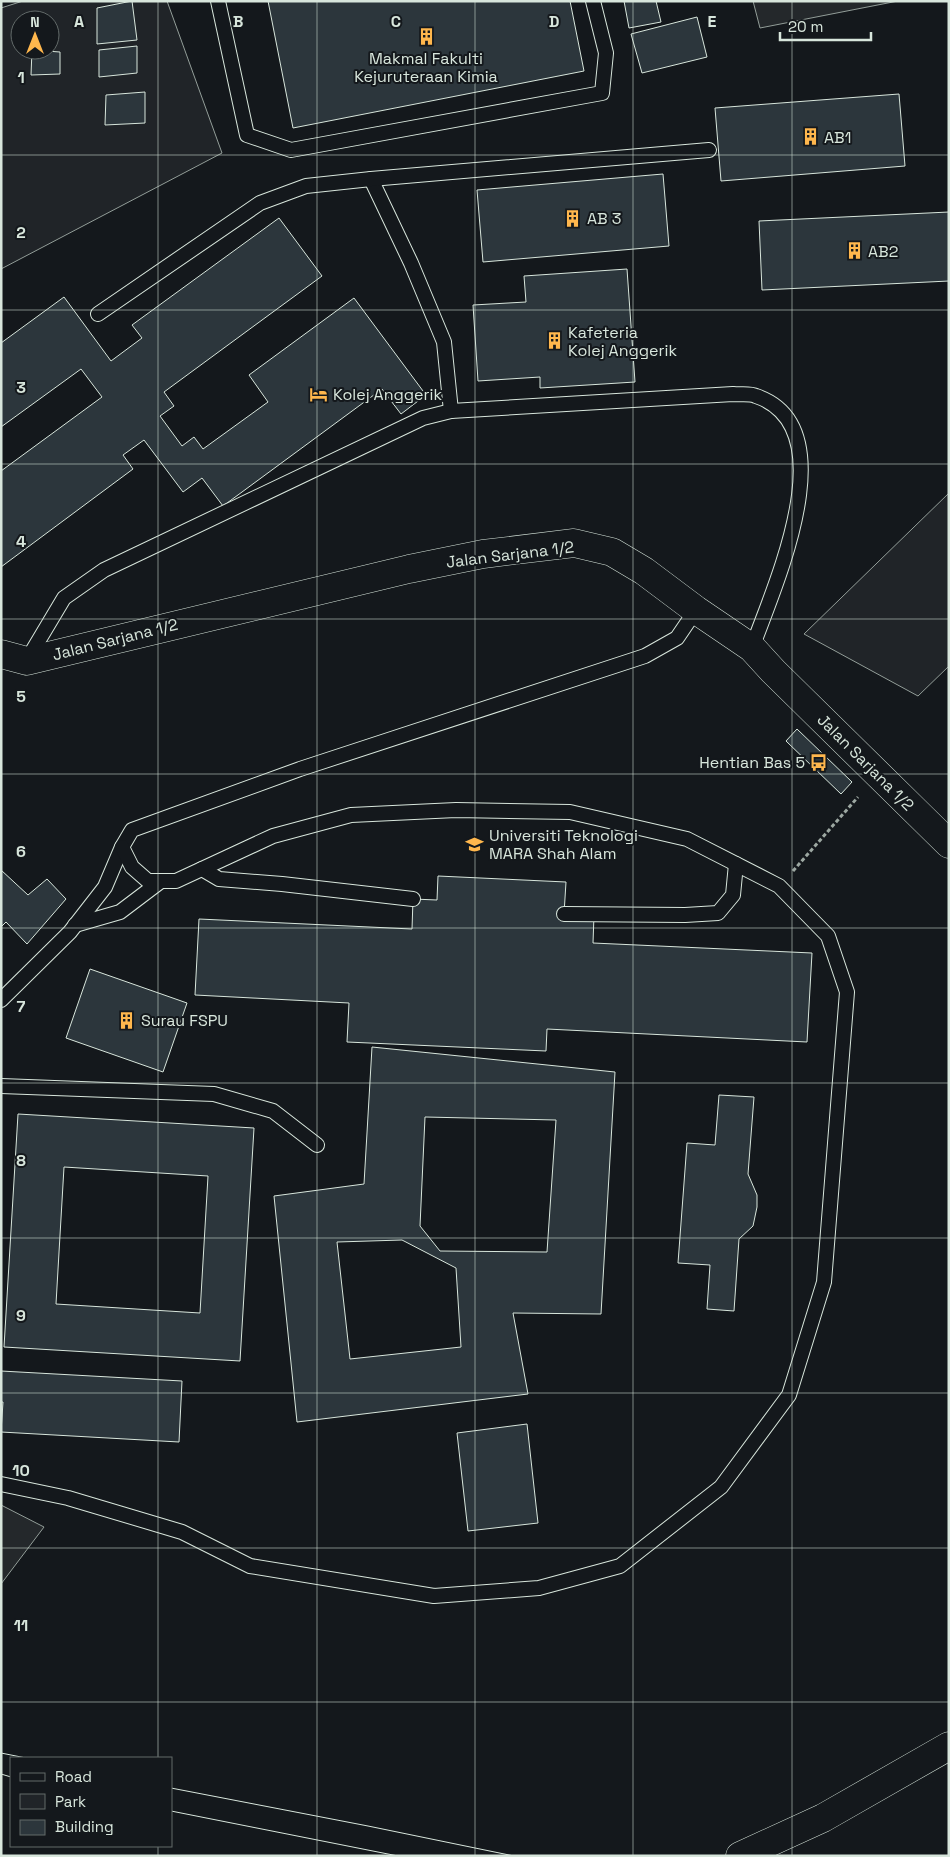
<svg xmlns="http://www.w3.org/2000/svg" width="950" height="1857" font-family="'Space Grotesk',sans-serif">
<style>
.green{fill:#202428;stroke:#939e99;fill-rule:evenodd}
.parking{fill:#24282b;stroke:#939e99}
.building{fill:#2c363c;stroke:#d8e6dc;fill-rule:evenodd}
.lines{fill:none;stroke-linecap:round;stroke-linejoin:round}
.lane-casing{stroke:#d8e6dc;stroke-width:16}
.street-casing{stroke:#d8e6dc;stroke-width:29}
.secondary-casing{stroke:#d8e6dc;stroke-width:29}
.path{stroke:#9da8a2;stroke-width:3;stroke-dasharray:4 2.5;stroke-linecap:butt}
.lane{stroke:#14181c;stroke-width:14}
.street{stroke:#14181c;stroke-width:28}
.secondary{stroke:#14181c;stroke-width:28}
.tram{stroke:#d8e6dc;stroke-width:1}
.grid{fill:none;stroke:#d8e6dc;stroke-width:1;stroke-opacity:0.55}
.labels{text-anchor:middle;stroke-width:4;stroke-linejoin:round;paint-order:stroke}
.poi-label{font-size:16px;fill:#d8e6dc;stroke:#14181c;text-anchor:start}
.street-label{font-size:16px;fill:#d8e6dc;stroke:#14181c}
.grid-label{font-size:16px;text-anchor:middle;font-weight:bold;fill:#d8e6dc;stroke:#14181c;stroke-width:4;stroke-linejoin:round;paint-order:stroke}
</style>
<rect width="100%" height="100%" fill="#14181c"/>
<!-- green -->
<g class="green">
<path d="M23 1H167L222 153 1 269V8ZM20 20H50V50H20Z"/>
<path d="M949 493V666L918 696 804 634Z"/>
</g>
<!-- parking -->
<g class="parking">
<path d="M753 1H898L760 28Z"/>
<path d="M1 1505 44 1527 1 1584Z"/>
</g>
<!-- building -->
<g class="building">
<path d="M132 1 137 40 97 44V8Z"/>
<path d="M268 1H570L584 71 293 128Z"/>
<path d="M624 1H656L661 22 629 28Z"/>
<path d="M697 17 707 57 642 73 631 34Z"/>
<path d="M137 46V73L99 77V50Z"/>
<path d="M32 50 60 52V74L31 75Z"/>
<path d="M145 92V123L105 125 106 95Z"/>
<path d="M899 94 905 166 721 181 715 108Z"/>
<path d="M663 174 669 246 483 262 477 190Z"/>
<path d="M949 212V281L762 290 759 221Z"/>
<path d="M279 218 322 276 164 392 174 406 160 416 182 446 194 437 203 449 268 402 249 375 354 298 426 395 401 414 382 389 223 506 202 478 183 492 144 440 123 455 133 469 1 567V471L102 397 81 369 1 427V343L64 297 111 361 142 338 132 325Z"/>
<path d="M627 269 635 382 540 388V377L478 381 473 305 526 302 524 276Z"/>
<path d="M797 729 852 782 841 794 786 741Z"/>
<path d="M1 870 28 895 47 879 66 899 27 944 6 922 1 927Z"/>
<path d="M438 876 566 882 564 914 594 915 593 943 812 953 807 1042 547 1029 546 1051 347 1042 349 1003 195 995 199 919 412 929 413 899 437 900Z"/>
<path d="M90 969 187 1003 163 1072 66 1038Z"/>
<path d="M372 1047 615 1072 601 1314 513 1313 528 1394 297 1422 274 1196 364 1184ZM425 1117 556 1120 547 1252 440 1251 420 1226ZM402 1240 456 1268 461 1347 350 1359 337 1242Z"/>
<path d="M719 1095 754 1097 748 1174 757 1195V1207L753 1226 739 1239 734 1311 707 1309 710 1265 678 1263 687 1143 715 1145Z"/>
<path d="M18 1114 254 1128 240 1361 4 1347ZM64 1167 208 1176 200 1313 56 1304Z"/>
<path d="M1 1371 182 1381 179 1442 1 1432 3 1402H1Z"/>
<path d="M527 1424 538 1523 468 1531 457 1433Z"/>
</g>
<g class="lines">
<defs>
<g id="lane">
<path d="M218 1 247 135 291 150 602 93 606 53 593 1"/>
<path d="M371 179 411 263 444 342 451 411"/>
<path d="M98 314 260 203 306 186 371 179 709 150"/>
<path d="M27 660 64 598 104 570 423 418 451 411 733 394C740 395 750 393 756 396 848 427 773 589 752 648"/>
<path d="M202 869 219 879 282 884 413 899"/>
<path d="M564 914 685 915 718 913 733 895 736 864"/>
<path d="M75 925 120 912 161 881"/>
<path d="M1 1000 70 932 105 887 122 847 132 830 300 769 645 656 677 638 696 610"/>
<path d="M1 1086 214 1094 273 1111 317 1145"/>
<path d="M1 1484 68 1498 182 1532 250 1566 434 1596 539 1588 620 1566 721 1487 789 1395 824 1282 847 992 828 936 779 886 687 839 570 812 456 810 351 815 273 836 176 881H148L132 867 122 847"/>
</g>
<path id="street" d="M740 1856 823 1818 949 1746"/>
<path id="secondary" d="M1 654 27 661 409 569 483 554 574 543 612 552 644 571 696 610 752 648 773 671 949 844"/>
</defs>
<!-- lane casing -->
<use href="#lane" class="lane-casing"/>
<!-- street casing -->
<use href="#street" class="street-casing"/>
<!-- secondary casing -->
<use href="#secondary" class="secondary-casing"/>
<!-- path -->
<path class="path" d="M793 871 858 797"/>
<!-- lane -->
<use href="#lane" class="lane"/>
<!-- street -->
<use href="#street" class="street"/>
<!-- secondary -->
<use href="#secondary" class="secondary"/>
<!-- tram -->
<g class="tram">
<path d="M1 1753 26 1758"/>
<path d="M1 1774 11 1777"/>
<path d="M171 1788 368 1826 514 1856"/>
<path d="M171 1811 398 1856"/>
</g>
</g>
<!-- grid -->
<path class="grid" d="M158 1V1758M317 1V1856M475 1V1856M633 1V1856M792 1V1856M1 155H949M1 310H949M1 464H949M1 619H949M1 774H949M1 928H949M1 1083H949M1 1238H949M1 1393H949M1 1548H949M1 1702H949M158 1846V1856"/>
<!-- icons -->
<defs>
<symbol id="building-bare" viewBox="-9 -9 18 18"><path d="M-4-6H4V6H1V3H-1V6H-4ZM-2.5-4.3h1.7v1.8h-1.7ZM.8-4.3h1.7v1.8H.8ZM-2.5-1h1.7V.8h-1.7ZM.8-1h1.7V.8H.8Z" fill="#ffb74d" stroke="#14181c" stroke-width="2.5" paint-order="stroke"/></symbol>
<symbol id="hotel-bare" viewBox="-9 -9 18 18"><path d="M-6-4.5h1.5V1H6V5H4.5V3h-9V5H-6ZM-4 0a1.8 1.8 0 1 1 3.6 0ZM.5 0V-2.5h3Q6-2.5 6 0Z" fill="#ffb74d" stroke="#14181c" stroke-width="2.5" paint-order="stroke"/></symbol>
<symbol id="bus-bare" viewBox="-9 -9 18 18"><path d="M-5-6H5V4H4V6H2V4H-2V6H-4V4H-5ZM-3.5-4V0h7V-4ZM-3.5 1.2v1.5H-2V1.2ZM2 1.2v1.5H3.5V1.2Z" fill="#ffb74d" stroke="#14181c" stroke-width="2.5" paint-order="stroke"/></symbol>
<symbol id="university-bare" viewBox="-9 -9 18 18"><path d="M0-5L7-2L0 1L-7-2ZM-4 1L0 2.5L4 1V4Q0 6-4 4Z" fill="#ffb74d" stroke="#14181c" stroke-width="2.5" paint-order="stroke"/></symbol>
</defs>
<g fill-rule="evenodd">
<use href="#building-bare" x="414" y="24" width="25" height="25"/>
<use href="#building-bare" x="798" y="124" width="25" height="25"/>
<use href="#building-bare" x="560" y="206" width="25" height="25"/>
<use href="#building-bare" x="842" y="238" width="25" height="25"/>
<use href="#building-bare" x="542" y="328" width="25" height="25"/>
<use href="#hotel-bare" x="306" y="382" width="25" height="25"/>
<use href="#bus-bare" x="806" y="750" width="25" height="25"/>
<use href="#university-bare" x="462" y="832" width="25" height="25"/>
<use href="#building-bare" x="114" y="1008" width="25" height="25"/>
</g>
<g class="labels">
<!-- poi labels -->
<g class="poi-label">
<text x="426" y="64" text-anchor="middle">Makmal Fakulti<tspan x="426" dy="18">Kejuruteraan Kimia</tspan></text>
<text x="824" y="143">AB1</text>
<text x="587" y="224">AB 3</text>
<text x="868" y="257">AB2</text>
<text x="568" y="338">Kafeteria<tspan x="568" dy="18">Kolej Anggerik</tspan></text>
<text x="333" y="400">Kolej Anggerik</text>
<text x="805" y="768" text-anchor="end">Hentian Bas 5</text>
<text x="489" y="841">Universiti Teknologi<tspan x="489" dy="18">MARA Shah Alam</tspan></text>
<text x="141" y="1026">Surau FSPU</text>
</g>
<!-- street labels -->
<g class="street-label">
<text transform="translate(510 554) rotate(-7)" y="6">Jalan Sarjana 1/2</text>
<text transform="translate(115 639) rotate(-14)" y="6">Jalan Sarjana 1/2</text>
<text transform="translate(866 762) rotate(45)" y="6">Jalan Sarjana 1/2</text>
</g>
</g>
<g class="grid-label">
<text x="79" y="27">A</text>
<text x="238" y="27">B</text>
<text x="396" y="27">C</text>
<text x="554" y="27">D</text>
<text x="712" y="27">E</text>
<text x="21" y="83">1</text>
<text x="21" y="238">2</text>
<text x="21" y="393">3</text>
<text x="21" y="547">4</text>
<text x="21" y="702">5</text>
<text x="21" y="857">6</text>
<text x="21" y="1012">7</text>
<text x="21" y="1166">8</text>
<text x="21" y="1321">9</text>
<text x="21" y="1476">10</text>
<text x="21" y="1631">11</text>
</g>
<!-- border -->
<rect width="950" height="1857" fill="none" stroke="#d8e6dc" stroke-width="5"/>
<!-- legend -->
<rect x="10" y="1757" width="162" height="90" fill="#14181c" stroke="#626a69"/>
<rect x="20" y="1773" width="25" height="8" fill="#14181c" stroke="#626a69"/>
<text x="55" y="1782" font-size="15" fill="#d8e6dc">Road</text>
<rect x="20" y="1794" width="25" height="15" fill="#202428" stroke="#626a69"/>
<text x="55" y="1807" font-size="15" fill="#d8e6dc">Park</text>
<rect x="20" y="1820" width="25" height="15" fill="#2c363c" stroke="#626a69"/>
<text x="55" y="1832" font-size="15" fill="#d8e6dc">Building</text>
<!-- north arrow -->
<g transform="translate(35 35)"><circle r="24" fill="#14181c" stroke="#626a69"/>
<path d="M0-4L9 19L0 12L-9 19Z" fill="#ffb74d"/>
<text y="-8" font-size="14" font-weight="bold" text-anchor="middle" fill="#d8e6dc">N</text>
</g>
<!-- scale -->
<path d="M780 32v8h91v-8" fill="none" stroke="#d8e6dc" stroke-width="2.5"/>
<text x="788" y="32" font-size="15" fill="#d8e6dc" stroke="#14181c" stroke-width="4" paint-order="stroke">20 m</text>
</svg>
